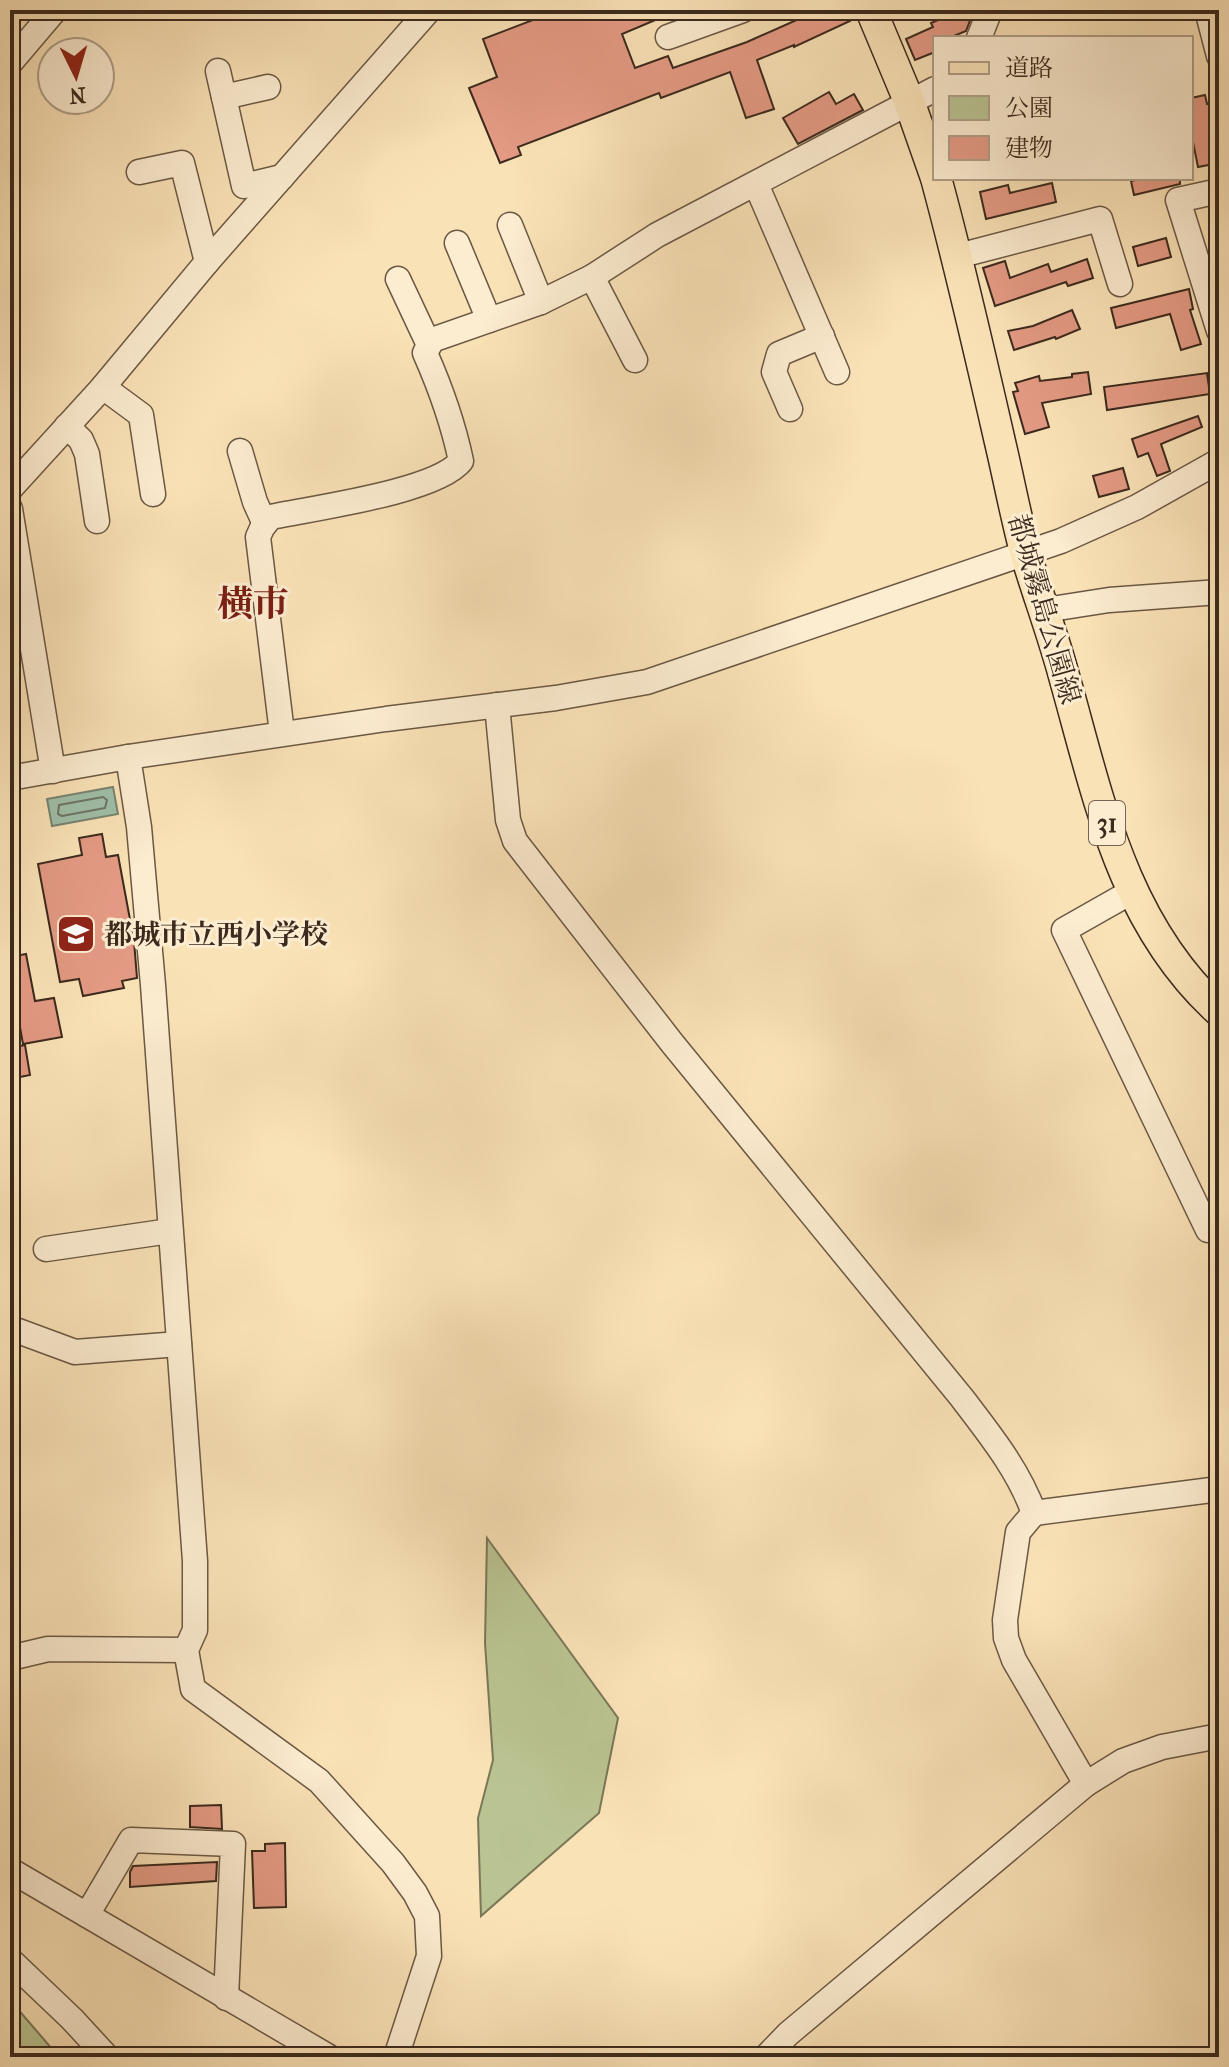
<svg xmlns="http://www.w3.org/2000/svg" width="1229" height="2067" font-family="'IM FELL French Canon','Noto Serif JP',serif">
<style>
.green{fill:#bac492;stroke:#7a7758;stroke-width:2}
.water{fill:#9fbfa9;stroke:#778371;stroke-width:2}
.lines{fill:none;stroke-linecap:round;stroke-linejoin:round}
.shore{stroke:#6d7463;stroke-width:2}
.building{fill:#e49a84;stroke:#3b2a1d;stroke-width:2}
.minor-casing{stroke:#6b5844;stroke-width:27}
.major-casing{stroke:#3b2a1d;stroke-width:33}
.minor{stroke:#fcecd0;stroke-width:24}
.major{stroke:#fae2b7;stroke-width:30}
.labels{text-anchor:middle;stroke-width:6;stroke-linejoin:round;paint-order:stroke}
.shield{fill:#fcecd0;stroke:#756453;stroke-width:2}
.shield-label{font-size:26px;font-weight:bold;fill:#3b2a1d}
.street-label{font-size:28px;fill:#3b2a1d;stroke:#fcecd0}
.poi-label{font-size:28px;font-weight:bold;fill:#3b2a1d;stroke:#fcecd0;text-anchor:start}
.district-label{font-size:36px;font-weight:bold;fill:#7a1f14;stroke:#fcecd0}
</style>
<rect width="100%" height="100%" fill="#fae2b7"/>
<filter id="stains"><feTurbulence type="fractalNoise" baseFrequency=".0025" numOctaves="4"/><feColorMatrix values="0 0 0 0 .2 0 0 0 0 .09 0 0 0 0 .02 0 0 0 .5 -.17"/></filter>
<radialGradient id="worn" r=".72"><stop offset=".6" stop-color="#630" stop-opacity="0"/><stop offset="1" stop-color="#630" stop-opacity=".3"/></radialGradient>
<!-- green -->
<g class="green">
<path d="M487 1538 618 1718 599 1813 481 1916 478 1818 493 1760 485 1643Z"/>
<path d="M10 2000 59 2057H10Z"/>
</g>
<!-- water -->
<path class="water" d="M113 787 118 814 52 826 47 799Z"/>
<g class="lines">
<!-- shore -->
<path class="shore" d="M103 797 107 800 105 808 62 816 58 814 59 805Z"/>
</g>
<!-- building -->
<g class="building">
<path d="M559 10H679L622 34 635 68 668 56 673 68 747 42 819 10H846L850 21 794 47V45L757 60 774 109 746 118 730 72 661 98 659 93 518 147 521 155 500 163 469 88 497 77 483 39Z"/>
<path d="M961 10H974L966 31 949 38H935V52L915 60 906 39 933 27 931 23Z"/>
<path d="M829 92 836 104 854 94 863 110 798 144 783 118Z"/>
<path d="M1205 95 1207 104 1211 103 1219 135V163L1198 167 1191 132V98Z"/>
<path d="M1143 178H1180V184L1134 195 1131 181Z"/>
<path d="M1052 183 1056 202 986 219 980 192 1008 185 1010 193Z"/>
<path d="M1166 238 1171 257 1138 266 1133 247Z"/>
<path d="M1087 259 1093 278 1068 286 1066 282 995 306 983 268 1005 261 1010 278 1048 264 1051 272Z"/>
<path d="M1189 289 1193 309 1190 310 1201 344 1181 350 1170 314 1116 328 1111 308Z"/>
<path d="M1072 310 1080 329 1056 339 1055 337 1014 350 1008 331 1033 326Z"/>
<path d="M1088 372 1091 394 1042 403 1049 427 1025 434 1013 392 1018 391 1015 383 1039 376 1040 381 1072 377V374Z"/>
<path d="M1207 373 1210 394 1107 410 1104 387Z"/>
<path d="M1198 416 1202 427 1161 444 1170 471 1157 476 1148 453 1138 457 1132 439Z"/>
<path d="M1123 468 1129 489 1099 497 1093 476Z"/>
<path d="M102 834 106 857 118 855 134 941 137 978 122 981 124 988 83 996 79 979 60 982 38 864 82 855 79 838Z"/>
<path d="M26 954 35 1001 54 998 62 1037 23 1044 16 1005 10 1006V957Z"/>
<path d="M25 1045 30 1075 10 1079V1048Z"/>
<path d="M221 1805 222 1829 190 1827V1806Z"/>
<path d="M285 1843 286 1907 254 1908 252 1851H265V1844Z"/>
<path d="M217 1862 216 1881 130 1887V1872L133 1866Z"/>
</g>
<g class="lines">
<defs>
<g id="minor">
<path d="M1207 10 1219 56"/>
<path d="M668 37 743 10"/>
<path d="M979 38 990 10"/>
<path d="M10 63 55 10"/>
<path d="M218 71 244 186 282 177"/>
<path d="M224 97 268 87"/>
<path d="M139 172 182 163 207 262"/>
<path d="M756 184 837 372"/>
<path d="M1219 191 1178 200 1219 331"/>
<path d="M510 225 541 302"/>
<path d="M457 243 489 320"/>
<path d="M958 256 1100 219 1120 284"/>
<path d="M592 277 635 360"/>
<path d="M398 279 429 345"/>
<path d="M103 387 141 415 153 494"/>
<path d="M790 409 774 372 779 354 822 336"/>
<path d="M67 426 81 440 87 454 97 521"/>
<path d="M240 451 255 502 265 524"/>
<path d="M10 489 103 387 207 262 429 10"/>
<path d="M10 509 53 771"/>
<path d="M1045 610 1109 600 1219 592"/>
<path d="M497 705 508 820 515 841 672 1043 962 1398C990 1435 1018 1469 1034 1513L1018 1532 1005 1620 1006 1638 1014 1660 1086 1784"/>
<path d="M282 733 258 537 263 526 271 517C313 508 436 492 461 461 453 423 441 389 425 353L432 340 541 302 592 277 657 235 935 89"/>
<path d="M128 757 139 827 153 985 195 1561V1630L186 1650 193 1689 319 1781 393 1863 415 1893 427 1916 429 1956 396 2057"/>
<path d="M10 778 128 757 386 719 556 698 647 682 1061 541 1137 507 1219 461"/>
<path d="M1131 892 1064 930 1208 1230"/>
<path d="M46 1249 170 1231"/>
<path d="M10 1328 75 1352 179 1344"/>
<path d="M1034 1513 1219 1489"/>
<path d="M10 1658 48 1649 186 1650"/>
<path d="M10 1870 329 2057"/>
<path d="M87 1915 131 1840 233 1844 226 1998"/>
<path d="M10 1960 72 2019 107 2057"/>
<path d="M766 2057 788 2034 1086 1784 1123 1761 1162 1747 1219 1736"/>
</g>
<g id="major">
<path d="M871 10 909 101 935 175"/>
<path d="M936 178C960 266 980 354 1000 442 1009 480 1016 518 1026 555 1038 595 1053 635 1064 676 1098 796 1122 923 1219 1011"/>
</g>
</defs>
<!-- minor casing -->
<use href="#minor" class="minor-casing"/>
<!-- major casing -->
<use href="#major" class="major-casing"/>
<!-- minor -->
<use href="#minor" class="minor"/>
<!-- major -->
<use href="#major" class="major"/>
</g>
<!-- icons -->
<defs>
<symbol id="school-square" viewBox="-11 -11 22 22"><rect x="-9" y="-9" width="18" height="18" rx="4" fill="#8f2418" stroke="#fcecd0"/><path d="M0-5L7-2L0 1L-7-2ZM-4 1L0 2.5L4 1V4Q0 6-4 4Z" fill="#fff"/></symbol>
</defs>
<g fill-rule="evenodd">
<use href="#school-square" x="54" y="912" width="44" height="44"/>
</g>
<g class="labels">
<!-- shield labels -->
<rect class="shield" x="1089" y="801" width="36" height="44" rx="6"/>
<g class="shield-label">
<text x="1107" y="832">31</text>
</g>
<!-- street labels -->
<g class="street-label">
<text transform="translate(1045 609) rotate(74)" y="10">都城霧島公園線</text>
</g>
<!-- poi labels -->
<g class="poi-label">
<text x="104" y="944">都城市立西小学校</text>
</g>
<!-- district labels -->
<g class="district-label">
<text x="253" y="616">横市</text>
</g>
</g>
<!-- margin -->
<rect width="1229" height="2067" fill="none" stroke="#fae2b7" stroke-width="40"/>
<rect x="12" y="12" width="1205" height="2043" fill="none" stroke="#3b2a1d" stroke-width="4"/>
<rect x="20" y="20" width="1189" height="2027" fill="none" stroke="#3b2a1d" stroke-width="2"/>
<!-- legend -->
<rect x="933" y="36" width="260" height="144" fill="#fcecd0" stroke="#af9e88" stroke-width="2"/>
<rect x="949" y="62" width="40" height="12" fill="#fae2b7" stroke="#af9e88" stroke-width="2"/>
<text x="1005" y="76" font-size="24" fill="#3b2a1d">道路</text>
<rect x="949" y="96" width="40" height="24" fill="#bac492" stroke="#af9e88" stroke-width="2"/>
<text x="1005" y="116" font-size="24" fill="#3b2a1d">公園</text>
<rect x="949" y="136" width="40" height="24" fill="#e49a84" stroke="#af9e88" stroke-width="2"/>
<text x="1005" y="156" font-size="24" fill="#3b2a1d">建物</text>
<!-- north arrow -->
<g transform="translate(76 76) rotate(175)"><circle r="38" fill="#fcecd0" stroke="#af9e88" stroke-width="2"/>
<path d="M0-6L14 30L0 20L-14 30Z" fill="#8f2418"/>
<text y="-12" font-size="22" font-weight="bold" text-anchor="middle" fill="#3b2a1d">N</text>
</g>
<rect width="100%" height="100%" filter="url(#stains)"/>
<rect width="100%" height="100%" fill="url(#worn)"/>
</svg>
